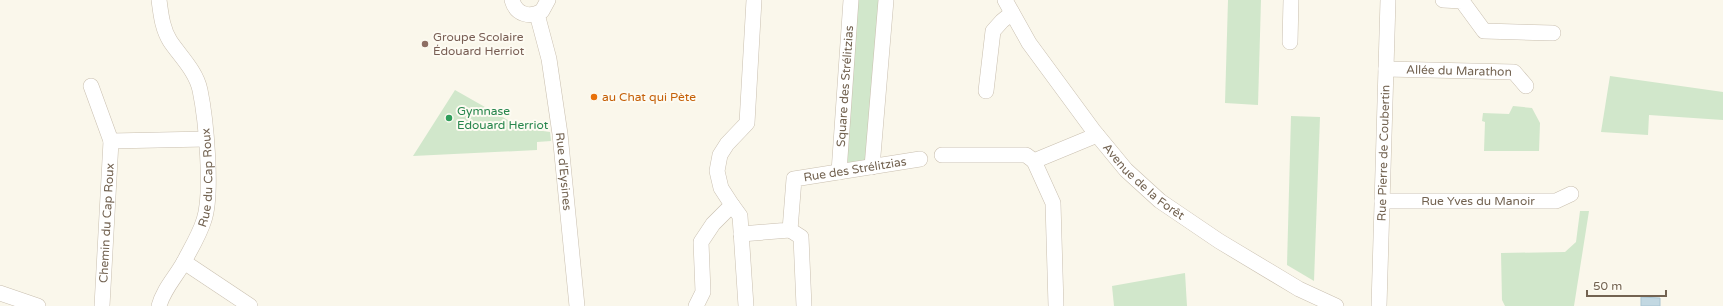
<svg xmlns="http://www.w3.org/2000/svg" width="1723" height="306" font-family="'Varela Round',sans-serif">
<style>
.green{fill:#d1e7cb}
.water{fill:#c2d8e2;stroke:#a9c5d3}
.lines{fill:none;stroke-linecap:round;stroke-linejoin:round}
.minor-casing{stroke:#c9bfaf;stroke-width:16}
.minor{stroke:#fff;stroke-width:15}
.education-dot{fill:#8d6e63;stroke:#fdfbf2;stroke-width:1.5}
.food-dot{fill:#e8710a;stroke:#fdfbf2;stroke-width:1.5}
.leisure-dot{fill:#2e9e5b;stroke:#fdfbf2;stroke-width:1.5}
.labels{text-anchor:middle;stroke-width:4;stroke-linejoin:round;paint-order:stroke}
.education-label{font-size:12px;fill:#785e54;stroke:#fdfbf2;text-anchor:start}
.street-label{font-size:12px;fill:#736351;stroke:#fdfbf2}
.food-label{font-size:12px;fill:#c56008;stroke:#fdfbf2;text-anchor:start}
.leisure-label{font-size:12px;fill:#27864d;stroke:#fdfbf2;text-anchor:start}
</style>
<rect width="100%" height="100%" fill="#faf7eb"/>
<!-- green -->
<g class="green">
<path d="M858 0H881L867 163 850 166 844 160Z"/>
<path d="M1228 0H1261L1258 105 1225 103Z"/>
<path d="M1610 76 1723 92V120L1649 115 1648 135 1601 132Z"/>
<path d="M455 90 522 128 550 132 551 141 537 142V150L413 156Z"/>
<path d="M1513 106 1532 108 1540 123 1539 151H1484L1485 122 1482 121 1483 113 1509 114Z"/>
<path d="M1291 116 1320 117 1314 281 1287 265Z"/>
<path d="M1580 211H1589L1574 306H1505L1502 300 1501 253 1565 252 1576 242Z"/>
<path d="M1185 273 1187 306H1114L1112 286Z"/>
</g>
<!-- water -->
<path class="water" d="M1641 297 1660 298V306H1641Z"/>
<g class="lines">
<defs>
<g id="minor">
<path d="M512 0C516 15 530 18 542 11L548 0"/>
<path id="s1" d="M1005 0 1029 43 1093 130 1126 170 1160 201 1219 241 1299 289 1336 306"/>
<path d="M1443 0 1462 1 1484 31 1553 33"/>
<path id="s2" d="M537 14 549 59 560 134 577 306"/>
<path d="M1290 42 1291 0"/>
<path id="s3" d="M1386 69 1514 72 1526 86"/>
<path d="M91 86 111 141 206 139"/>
<path d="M986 91 993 31 1002 21 1012 13"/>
<path d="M942 155H1026L1034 161 1097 135"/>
<path d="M1034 161 1053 203 1056 306"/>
<path d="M872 167 886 0"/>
<path id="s4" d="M839 172 851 0"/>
<path id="s5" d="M1382 201H1556L1571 194"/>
<path d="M732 205 740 216 746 306"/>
<path d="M790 230 801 237 804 306"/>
<path id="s6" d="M741 234 790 230 794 179 920 159"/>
<path d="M184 262 250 306"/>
<path d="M0 293 38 306"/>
<path id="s7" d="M102 306 111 141"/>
<path id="s8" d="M159 306C164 287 179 274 187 256 193 245 200 233 204 220 213 193 206 119 200 90 196 71 180 56 170 41 162 28 161 14 159 0"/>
<path d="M696 306 703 292 701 242 713 224 732 205 721 188 717 171 720 155 727 144 747 123 754 0"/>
<path id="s9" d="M1379 306 1388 0"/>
</g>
</defs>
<!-- minor casing -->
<use href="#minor" class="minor-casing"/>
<!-- minor -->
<use href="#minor" class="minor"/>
</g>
<!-- markers -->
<circle class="education-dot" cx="425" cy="44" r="4"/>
<circle class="food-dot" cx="594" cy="97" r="4"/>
<circle class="leisure-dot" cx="449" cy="118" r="4"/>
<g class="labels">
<!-- education labels -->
<g class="education-label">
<text x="433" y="41">Groupe Scolaire<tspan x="433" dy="14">Édouard Herriot</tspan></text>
</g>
<!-- street labels -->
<g class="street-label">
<text dy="4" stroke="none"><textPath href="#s3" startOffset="73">Allée du Marathon</textPath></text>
<text dy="4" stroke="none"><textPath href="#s4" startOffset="86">Square des Strélitzias</textPath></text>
<text dy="4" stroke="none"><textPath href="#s9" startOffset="153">Rue Pierre de Coubertin</textPath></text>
<text dy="4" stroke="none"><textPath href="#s6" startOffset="162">Rue des Strélitzias</textPath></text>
<text dy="4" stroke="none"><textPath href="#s2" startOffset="160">Rue d'Eysines</textPath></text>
<text dy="4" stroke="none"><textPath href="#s8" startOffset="140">Rue du Cap Roux</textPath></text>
<text dy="4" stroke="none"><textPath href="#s1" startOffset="230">Avenue de la Forêt</textPath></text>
<text dy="4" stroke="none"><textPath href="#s5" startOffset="96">Rue Yves du Manoir</textPath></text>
<text dy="4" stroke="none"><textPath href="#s7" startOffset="83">Chemin du Cap Roux</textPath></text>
</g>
<!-- food labels -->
<g class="food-label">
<text x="602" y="101">au Chat qui Pète</text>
</g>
<!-- leisure labels -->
<g class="leisure-label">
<text x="457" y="115">Gymnase<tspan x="457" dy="14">Edouard Herriot</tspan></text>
</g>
</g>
<!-- scale -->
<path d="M1587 290v6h79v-6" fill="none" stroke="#736351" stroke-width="2"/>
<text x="1593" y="290" font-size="12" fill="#736351" stroke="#fdfbf2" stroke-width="3" paint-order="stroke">50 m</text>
</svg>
